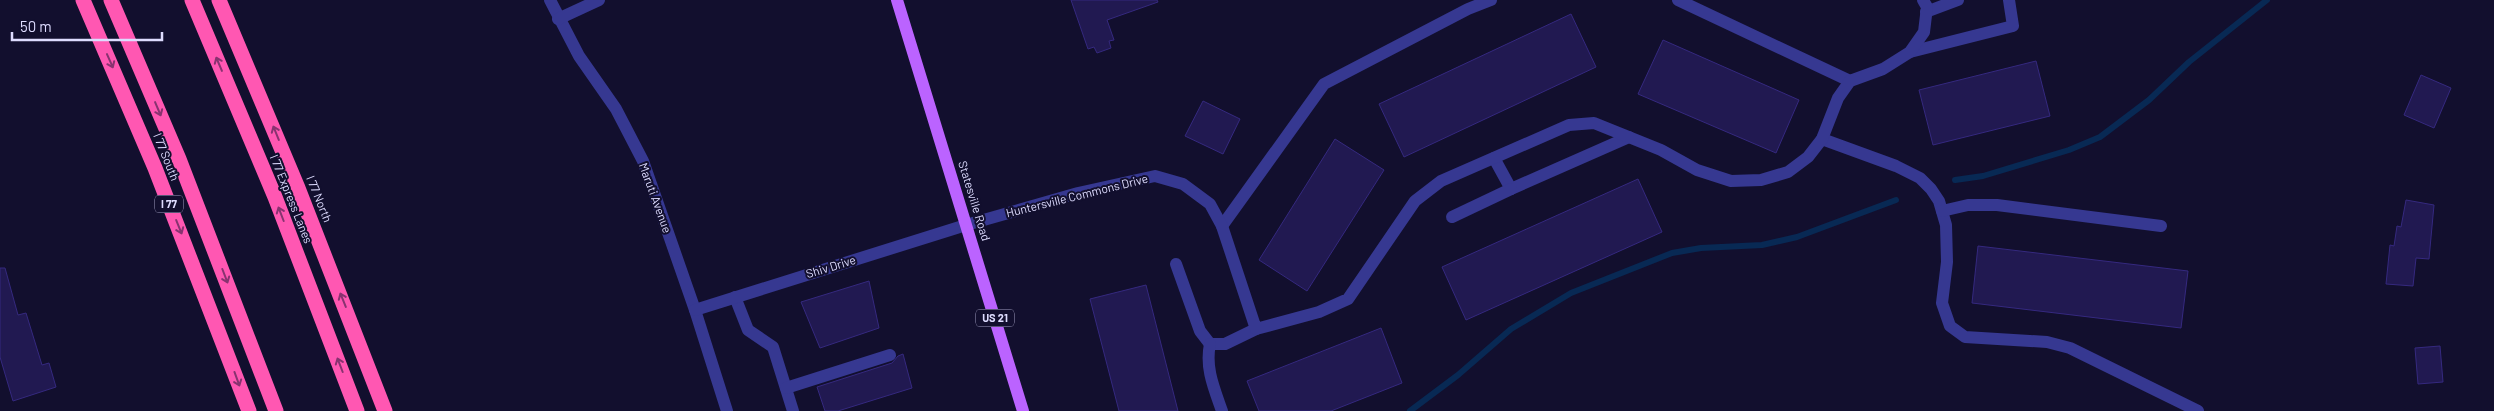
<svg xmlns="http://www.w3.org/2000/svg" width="2494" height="411" font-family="Barlow,sans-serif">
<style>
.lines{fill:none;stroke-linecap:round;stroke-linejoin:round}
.stream{stroke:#082954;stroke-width:6}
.building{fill:#211951;stroke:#35297f}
.minor{stroke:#363891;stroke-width:12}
.major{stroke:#bb63ff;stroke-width:12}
.highway{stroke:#ff57b2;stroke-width:15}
.oneway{stroke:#883370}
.labels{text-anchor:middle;stroke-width:4;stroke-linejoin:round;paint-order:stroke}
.shield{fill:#120f2e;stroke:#a19ec0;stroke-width:1}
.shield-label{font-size:11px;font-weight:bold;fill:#dedcff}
.street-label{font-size:12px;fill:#dedcff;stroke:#120f2e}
</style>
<rect width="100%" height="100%" fill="#120f2e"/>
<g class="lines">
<!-- stream -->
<g class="stream">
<path d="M1955 180 1983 176 2069 150 2100 137 2149 100 2189 62 2267 0"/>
<path d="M1410 411 1458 375 1511 329 1571 293 1672 253 1701 248 1762 245 1797 237 1896 200"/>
</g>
</g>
<!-- building -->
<g class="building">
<path d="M1071 0H1157L1158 2 1107 20 1114 40 1109 41 1111 48 1097 53 1094 47 1088 49Z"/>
<path d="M1571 14 1596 67 1404 157 1379 104Z"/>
<path d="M1663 40 1799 100 1776 153 1638 94Z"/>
<path d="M2036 61 2050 116 1933 145 1919 90Z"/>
<path d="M2421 75 2451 88 2434 128 2404 115Z"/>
<path d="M1203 101 1240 119 1223 154 1185 136Z"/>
<path d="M1335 139 1384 170 1307 291 1259 260Z"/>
<path d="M1638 179 1662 232 1466 320 1442 267Z"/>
<path d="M2406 200 2434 205 2429 259 2416 258 2413 286 2386 284 2390 245 2394 246 2397 226 2401 227Z"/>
<path d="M1978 246 2188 271 2181 328 1972 303Z"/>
<path d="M0 268H5L18 315 26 313 42 365 49 363 56 387 13 401 0 357Z"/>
<path d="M869 281 879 328 820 348 801 302Z"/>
<path d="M1146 285 1178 411H1119L1090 299Z"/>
<path d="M1381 328 1402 383 1331 411H1259L1247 381Z"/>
<path d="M2440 346 2443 382 2418 384 2415 348Z"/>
<path d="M903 354 912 388 838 411H825L817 387 892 363 898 356Z"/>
</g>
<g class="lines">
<!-- minor -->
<g class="minor">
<path d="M550 0 579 56 616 109 643 161 695 310 727 411"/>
<path d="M1678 0 1850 81"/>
<path d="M1926 12 1958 0"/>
<path d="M558 19 599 0"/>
<path d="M1910 52 2013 26 2009 0"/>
<path d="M1822 139 1896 166 1920 178 1931 189 1939 201 1946 225 1947 262 1942 303 1950 326 1965 337 2047 342 2070 348 2198 411"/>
<path d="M1494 158 1511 189 1629 137"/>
<path d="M1942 211 1968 205H1997L2161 226"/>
<path d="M1452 217 1511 189"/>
<path d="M1222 226 1324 84 1468 9 1491 0"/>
<path d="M1176 264 1200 331 1210 344H1225L1256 329"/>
<path d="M735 297 748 330 773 347 793 411"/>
<path d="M695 310 966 225 1078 193 1155 176 1183 184 1210 204 1222 226 1256 329 1319 312 1348 299 1415 201 1441 181 1569 125 1594 123 1661 150 1697 170 1731 181 1761 180 1788 172 1808 157 1822 139 1838 98 1850 81 1883 69 1910 52 1924 32 1927 7 1923 0"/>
<path d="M1210 344C1205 368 1214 388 1222 411"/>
<path d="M786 388 890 355"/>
</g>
<!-- major -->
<path class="major" d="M897 0 1023 411"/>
<!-- highway -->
<g class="highway">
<path d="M83 0 155 168 249 411"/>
<path d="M111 0 179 159 276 411"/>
<path d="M192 0 275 197 357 411"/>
<path d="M219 0 298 188 385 411"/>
</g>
</g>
<!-- one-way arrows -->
<defs><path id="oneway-shaft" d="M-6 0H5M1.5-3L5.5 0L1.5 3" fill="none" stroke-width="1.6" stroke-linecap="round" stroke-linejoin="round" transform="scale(1.25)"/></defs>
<g class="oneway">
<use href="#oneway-shaft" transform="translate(110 61) rotate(66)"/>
<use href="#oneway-shaft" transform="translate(219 64) rotate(-113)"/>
<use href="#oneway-shaft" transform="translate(158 109) rotate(67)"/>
<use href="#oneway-shaft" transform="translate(276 133) rotate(-112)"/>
<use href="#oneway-shaft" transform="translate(281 214) rotate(-111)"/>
<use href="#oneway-shaft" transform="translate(179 227) rotate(68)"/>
<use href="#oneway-shaft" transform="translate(225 276) rotate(69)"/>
<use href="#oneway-shaft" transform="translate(343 300) rotate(-112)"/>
<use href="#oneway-shaft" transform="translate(340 365) rotate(-111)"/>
<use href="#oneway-shaft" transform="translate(237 379) rotate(70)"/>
</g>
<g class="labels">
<!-- shield labels -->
<g class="shield">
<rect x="155" y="195.5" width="28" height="17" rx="4"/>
<rect x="976" y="309.5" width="38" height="17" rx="4"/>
</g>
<g class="shield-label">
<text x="169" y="208">I 77</text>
<text x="995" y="322">US 21</text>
</g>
<!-- street labels -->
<g class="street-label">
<text transform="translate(166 157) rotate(68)" y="4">I 77 South</text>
<text transform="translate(1077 196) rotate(-14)" y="4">Huntersville Commons Drive</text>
<text transform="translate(655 198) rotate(70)" y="4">Maruti Avenue</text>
<text transform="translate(291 199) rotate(68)" y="4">I 77 Express Lanes</text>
<text transform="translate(319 199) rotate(68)" y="4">I 77 North</text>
<text transform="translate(974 201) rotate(73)" y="4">Statesville Road</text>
<text transform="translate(831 267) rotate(-17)" y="4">Shiv Drive</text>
</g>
</g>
<!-- scale -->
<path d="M12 32v8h150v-8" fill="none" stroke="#dedcff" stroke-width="2.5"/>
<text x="20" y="32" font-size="15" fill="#dedcff" stroke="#120f2e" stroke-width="4" paint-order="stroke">50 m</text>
</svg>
